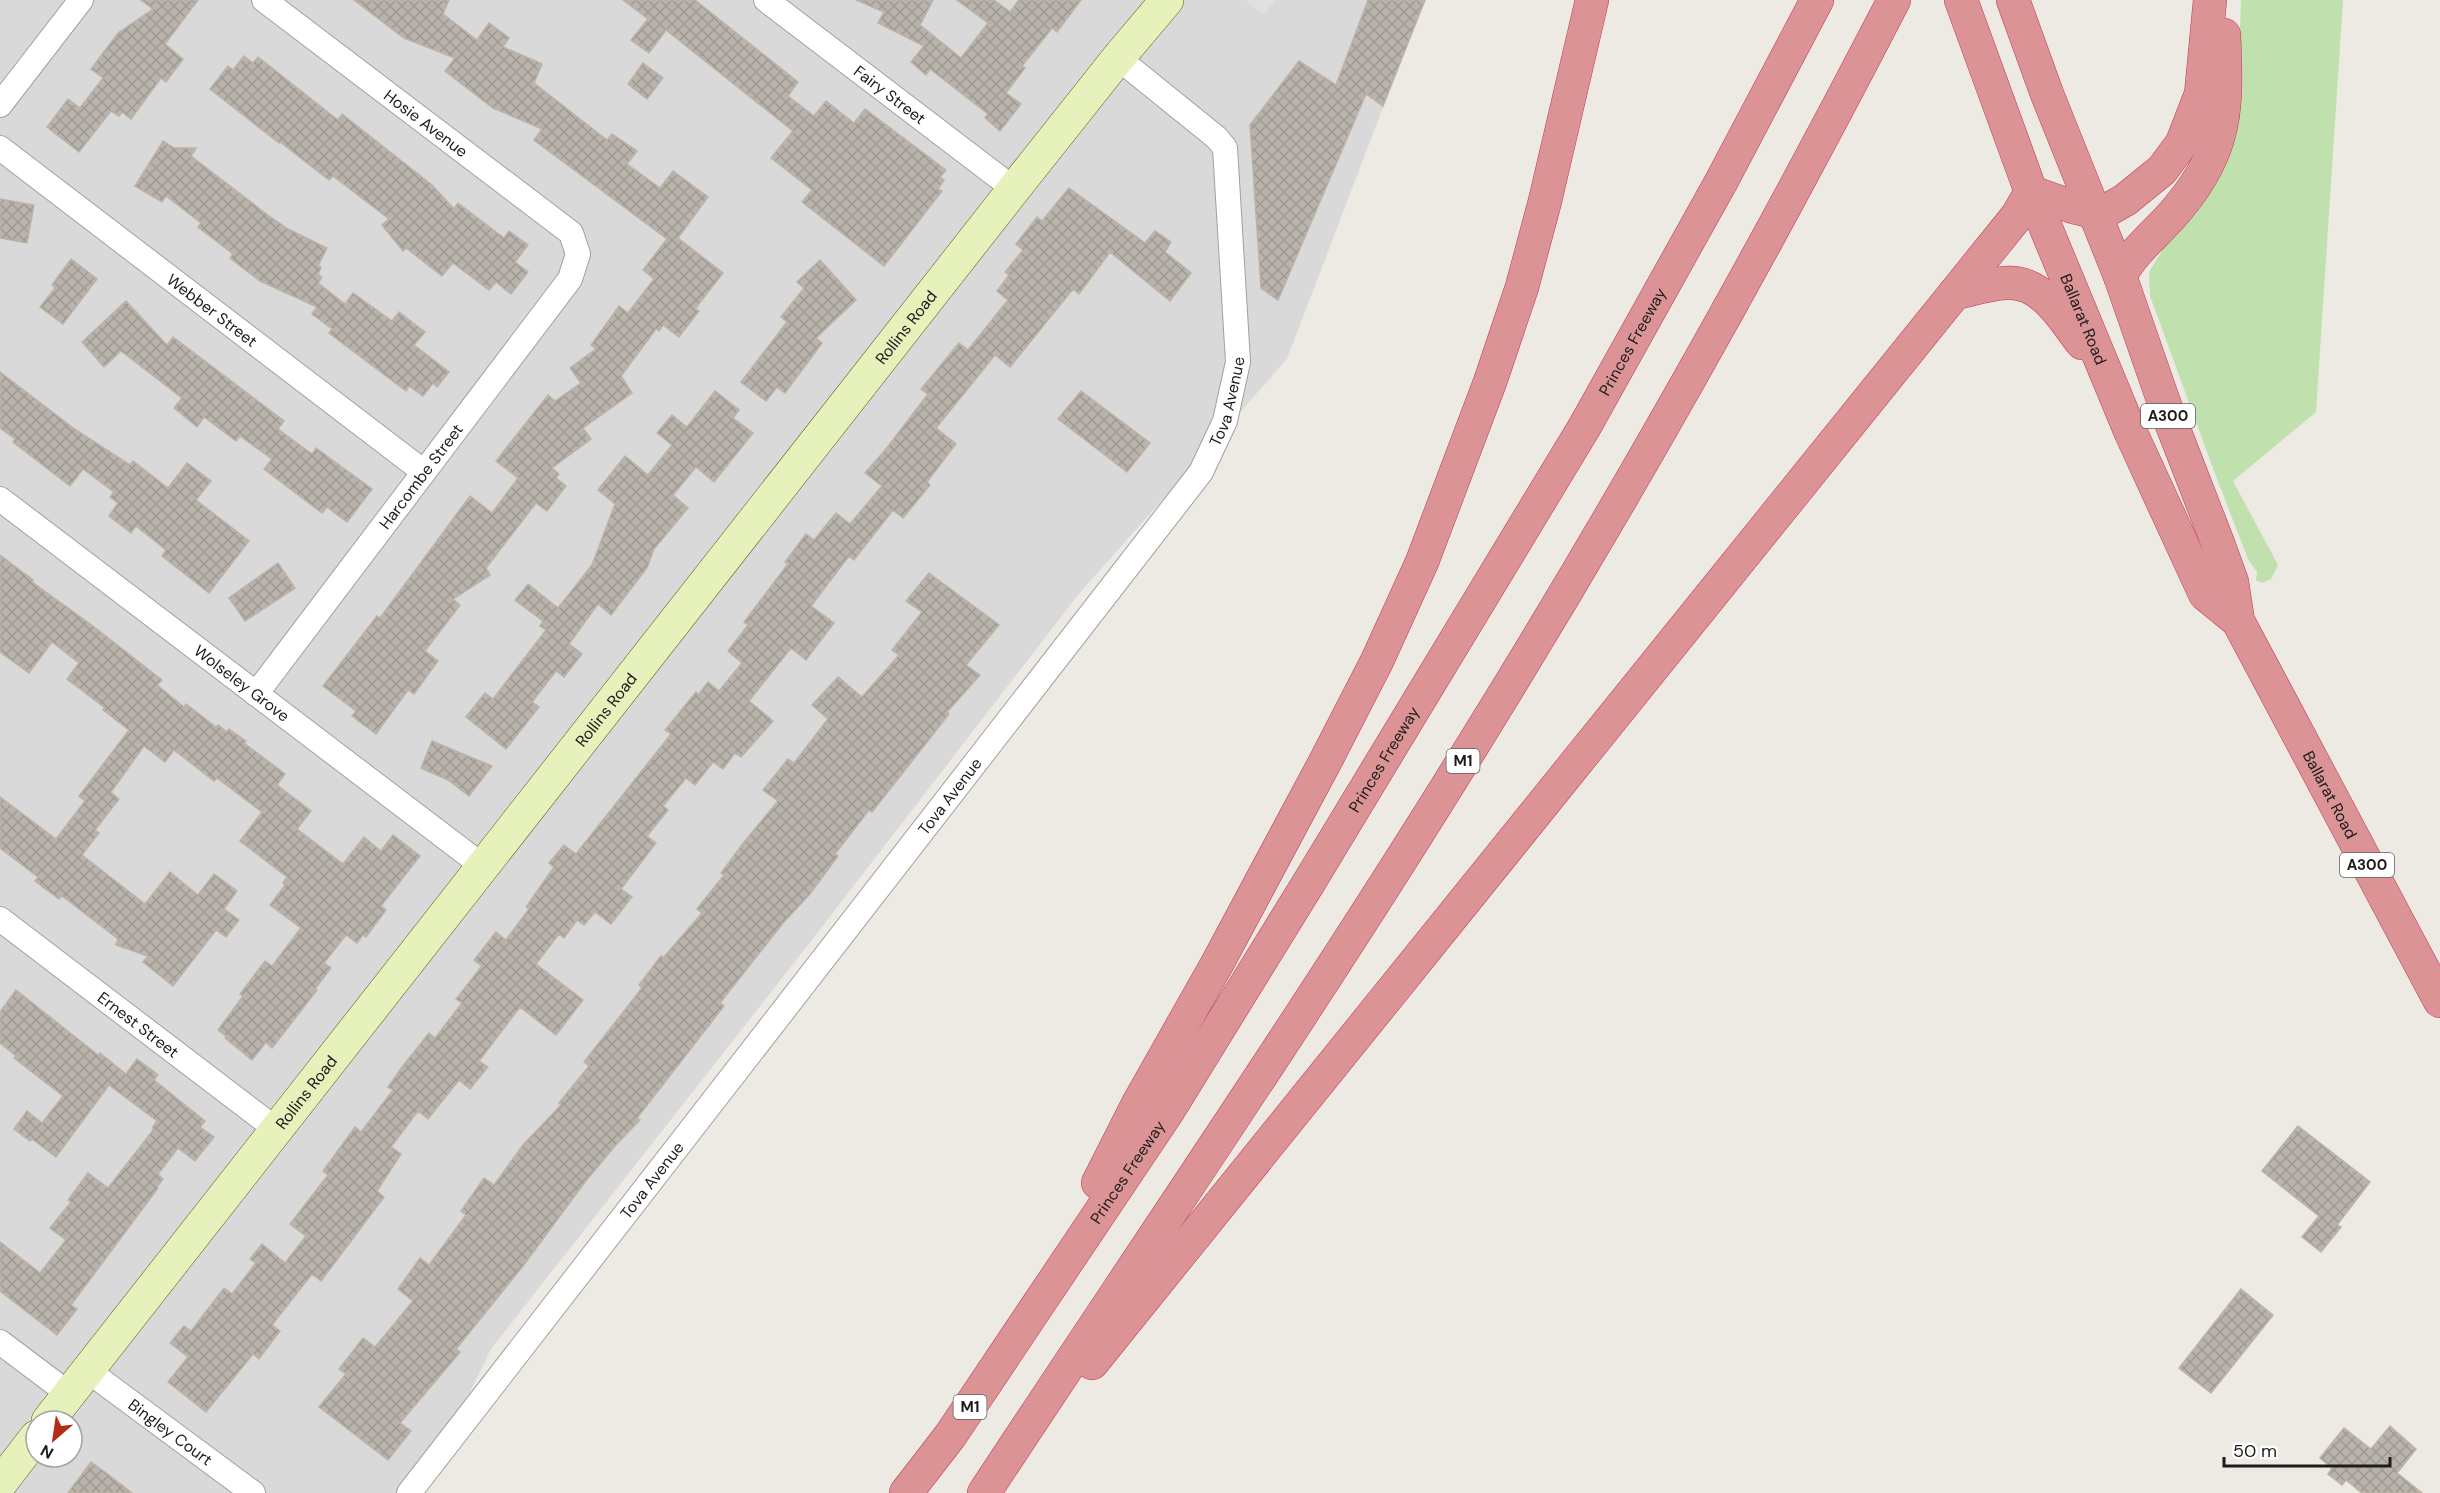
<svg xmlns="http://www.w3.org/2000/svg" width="2440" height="1493" font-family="'DM Sans',sans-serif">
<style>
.residential{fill:#dad9d9;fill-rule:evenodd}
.grass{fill:#c0e1ae}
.parking{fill:#e0e0e0}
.building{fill:url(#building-cross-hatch);stroke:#bcb3a7;stroke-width:1.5}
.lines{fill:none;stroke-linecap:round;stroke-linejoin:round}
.street-casing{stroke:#a0a0a0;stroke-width:26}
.secondary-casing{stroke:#506511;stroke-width:34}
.highway-casing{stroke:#c33754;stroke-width:34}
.street{stroke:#fff;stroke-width:24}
.secondary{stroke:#e7f1bc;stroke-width:33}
.highway{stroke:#db9396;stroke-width:33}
.labels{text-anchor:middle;stroke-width:5;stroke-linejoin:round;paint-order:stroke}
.shield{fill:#fff;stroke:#606060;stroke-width:1.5}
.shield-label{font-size:15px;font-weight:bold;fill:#1c1c1c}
.street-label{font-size:16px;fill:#1c1c1c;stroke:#fff}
</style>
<defs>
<pattern id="building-cross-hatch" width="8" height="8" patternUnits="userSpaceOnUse" patternTransform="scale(1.5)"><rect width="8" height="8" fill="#b9b3ac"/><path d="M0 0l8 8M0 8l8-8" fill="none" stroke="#9e9993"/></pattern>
</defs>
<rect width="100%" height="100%" fill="#eceae3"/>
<!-- residential -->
<path class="residential" d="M0 0H1424L1287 359 1078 595 808 945 491 1349 421 1493H0ZM36 1421H72V1457H36Z"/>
<!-- grass -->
<path class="grass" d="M2241 0H2343L2316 412 2233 481 2278 565 2271 579 2262 583 2256 580 2257 572 2248 559 2214 471 2150 296 2149 272 2162 251 2155 244 2237 112Z"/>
<!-- parking -->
<path class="parking" d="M1245 0H1275L1264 15Z"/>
<!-- building -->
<g class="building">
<path d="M141 0H198L165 44 183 59 166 82 161 78 131 119 122 112 119 116 111 111 79 152 47 127 68 99 80 108 103 78 91 69 118 33 153 9Z"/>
<path d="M354 0H449L443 14 477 40 489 23 509 38 503 47 542 64 534 83 607 140 612 134 637 151 627 164 660 188 673 171 708 197 678 238 723 273 695 309 699 311 679 337 663 325 659 331 656 329 621 376 632 393 583 428 591 439 552 468 559 474 556 478 566 486 547 511 536 503 486 568 490 575 453 599 460 605 425 651 438 661 414 694 408 690 376 734 352 716 356 711 323 686 377 616 380 618 470 496 492 513 518 478 496 461 548 395 555 401 581 383 570 368 596 349 591 345 619 306 628 313 654 279 643 270 667 239 534 140 542 129 493 108 445 71 455 58 404 38Z"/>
<path d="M623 0H695L798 82 788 96 814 116 826 101 854 123 865 109 946 170 940 177 944 180 938 189 942 191 884 266 802 202 812 190 771 158 793 131 666 30 649 53 631 40 648 19Z"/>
<path d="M856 0H933L920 25 961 58 988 23 957 0H994L1010 12 1019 0H1081L1057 32 1052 28 1022 66 1025 68 1006 93 1021 104 1000 131 985 118 988 114 930 69 926 75 911 62 924 46 878 23 884 12Z"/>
<path d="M1368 0H1425L1383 106 1366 94 1278 300 1261 288 1250 125 1299 61 1336 85Z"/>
<path d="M244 56 253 63 258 57 338 120 342 114 432 185 454 209 458 203 504 238 509 231 528 245 515 262 528 272 511 294 496 282 489 290 453 263 442 276 406 248 403 251 382 225 389 219 333 176 329 180 280 142 279 143 210 89 228 66 233 70Z"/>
<path d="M643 63 663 78 647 99 628 84Z"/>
<path d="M163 141 174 148H196L191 156 269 216 288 229 327 248 318 266 321 267 318 275 322 277 318 283 345 304 353 293 392 321 399 312 425 332 414 345 449 372 437 387 433 383 423 396 409 386 406 391 329 333 332 329 312 314 317 307 260 281 230 258 233 254 198 227 201 223 166 196 162 202 135 186Z"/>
<path d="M1069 188 1145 243 1155 231 1171 242 1165 252 1191 273 1170 301 1110 252 1079 294 1073 289 1010 367 995 355 936 428 956 444 927 482 930 485 903 518 893 510 854 560 849 556 811 606 834 623 806 660 791 648 749 701 773 721 741 757 735 753 723 769 713 762 695 785 686 778 663 806 668 810 647 836 656 843 621 889 632 897 611 924 595 912 584 925 577 920 564 938 559 934 536 964 583 1000 556 1035 520 1007 479 1061 488 1067 470 1089 459 1080 428 1119 418 1111 391 1147 401 1154 377 1191 384 1197 321 1281 312 1274 272 1325 280 1331 259 1359 253 1354 206 1412 168 1382 188 1357 170 1343 184 1326 191 1331 224 1288 232 1294 256 1263 250 1259 262 1244 285 1263 306 1236 290 1224 328 1175 323 1171 355 1127 361 1132 393 1090 388 1087 402 1067 429 1033 435 1038 462 1003 456 999 482 966 474 960 496 932 506 940 529 909 526 907 554 867 549 863 564 845 576 854 671 734 665 730 696 692 698 695 708 682 719 691 742 663 728 651 748 625 744 622 788 564 785 562 806 534 814 540 836 513 850 524 882 486 865 473 886 449 928 394 921 389 959 343 968 350 1008 300 997 291 1009 275 1005 272 1023 250 1016 244 1037 217 1042 221Z"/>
<path d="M0 199 34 205 27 243 0 238Z"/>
<path d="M71 259 97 279 63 324 40 307 55 288 52 285Z"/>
<path d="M820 260 856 300 816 338 822 343 785 393 777 387 766 401 741 382 787 322 781 317 804 288 797 282Z"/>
<path d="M126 301 167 345 173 337 284 421 278 429 312 454 316 448 372 489 347 522 327 507 322 513 264 469 272 459 240 436 236 441 204 417 197 427 174 408 182 398 121 351 104 367 82 342Z"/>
<path d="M0 372 76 430 130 465 133 461 168 488 187 463 211 481 196 500 249 541 209 593 162 556 166 550 136 526 131 533 109 516 118 503 110 497 114 492 83 469 70 486 13 442 15 439 0 428Z"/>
<path d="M715 391 739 410 733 418 753 433 714 482 696 467 673 495 688 508 654 549 647 568 611 615 598 604 569 644 582 654 564 677 556 671 532 702 539 707 506 749 466 717 485 693 493 699 546 630 540 626 543 621 515 600 528 584 558 608 592 565 615 504 598 490 625 456 648 475 672 445 657 433 672 415 687 427Z"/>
<path d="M1081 391 1150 443 1127 472 1058 419Z"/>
<path d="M0 555 33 580 32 582 93 626 162 680 157 685 184 707 186 704 216 727 218 725 227 732 229 729 246 741 244 743 285 774 277 785 311 811 297 829 343 864 364 837 381 851 393 835 420 856 381 906 386 910 366 937 363 935 357 943 346 935 324 963 331 968 315 989 317 990 272 1048 266 1042 252 1060 225 1038 226 1036 218 1030 243 996 240 994 265 961 272 966 301 928 270 905 285 885 283 883 287 877 240 841 262 812 217 778 214 781 174 750 165 762 144 746 111 792 119 799 95 830 99 833 82 855 145 904 170 872 198 895 214 874 237 891 224 909 239 920 226 937 216 930 173 986 143 962 148 956 116 945 118 939 62 896 59 899 35 881 38 877 0 848V797L56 839 85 801 79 796 129 730 103 710 105 708 67 679 79 663 52 642 29 673 0 652Z"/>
<path d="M278 563 295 588 245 621 229 598Z"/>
<path d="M929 573 999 625 966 665 980 675 947 712 949 714 872 812 869 810 835 854 838 856 810 894 783 923 720 1003 724 1006 637 1118 640 1120 615 1146 585 1182 523 1266 456 1349 460 1352 400 1423 411 1431 388 1460 319 1407 346 1374 339 1369 363 1338 375 1347 413 1301 398 1289 420 1258 429 1265 466 1215 461 1211 484 1178 494 1185 523 1145 561 1105 559 1103 589 1066 584 1062 642 988 639 985 661 956 663 958 702 913 697 909 724 875 721 873 744 842 778 801 763 790 788 759 794 763 828 719 812 705 838 677 862 697 899 655 892 650 922 612 906 601Z"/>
<path d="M432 741 492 766 469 796 448 780 421 768Z"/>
<path d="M16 990 98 1055 100 1053 126 1074 137 1059 158 1075 154 1080 205 1121 200 1127 214 1137 195 1161 178 1148 158 1174 163 1179 157 1187 158 1188 71 1305 77 1309 57 1335 0 1291V1242L40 1273 66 1240 50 1228 71 1202 68 1200 88 1173 108 1188 154 1129 152 1128 157 1121 109 1085 56 1157 32 1139 30 1141 14 1129 27 1111 42 1123 63 1096 14 1058 16 1056 0 1043V1012Z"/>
<path d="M2298 1126 2370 1182 2337 1225 2341 1227 2321 1252 2302 1237 2319 1216 2262 1171Z"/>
<path d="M2241 1289 2273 1315 2211 1393 2179 1368Z"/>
<path d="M2390 1426 2416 1449 2397 1473 2422 1493H2362L2346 1480 2342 1485 2328 1474 2332 1468 2320 1458 2344 1428 2371 1449Z"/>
<path d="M91 1462 105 1472 132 1493H68Z"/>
</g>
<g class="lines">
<defs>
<g id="street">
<path id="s1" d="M766 0 1014 189"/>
<path d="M0 105 81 0"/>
<path id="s2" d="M0 148 424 472"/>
<path id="s3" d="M0 499 484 867"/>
<path id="s4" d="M256 694 570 279 578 254 571 233 264 0"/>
<path id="s5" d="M0 919 277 1130"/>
<path d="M0 1342 69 1394"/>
<path id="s6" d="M87 1370 253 1493"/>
<path id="s7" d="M409 1493 1201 472 1225 421 1238 362 1225 148 1217 138 1118 58"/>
</g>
<g id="secondary">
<path id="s8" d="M48 1421 1014 189 1118 58 1167 0"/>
<path d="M0 1484 36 1437"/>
</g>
<g id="highway">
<path id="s9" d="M1961 0 2031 192 2131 433 2205 594 2238 621"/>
<path id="s10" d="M2013 0 2047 94 2120 276 2169 417 2219 546 2232 582 2238 621 2440 1001"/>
<path d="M2031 192 2073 207 2094 212 2111 208 2125 200 2162 170 2182 143 2201 94 2210 0"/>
<path d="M2120 276C2135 248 2160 231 2179 207 2228 148 2227 107 2224 35"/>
<path d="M1955 293C1971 290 1988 284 2005 283 2042 280 2062 317 2082 343"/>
<path d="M1098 1183 1139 1102 1217 964 1325 762 1377 661 1422 562 1490 382 1522 287 1545 201 1592 0"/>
<path d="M1092 1363 2017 216 2031 192"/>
<path id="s11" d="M906 1493 950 1436 1168 1111 1308 884 1585 426 1721 182 1817 0"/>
<path d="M984 1493C1150 1241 1321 992 1479 735 1627 496 1765 250 1894 0"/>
</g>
</defs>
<!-- street casing -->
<use href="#street" class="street-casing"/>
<!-- secondary casing -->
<use href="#secondary" class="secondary-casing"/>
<!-- highway casing -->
<use href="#highway" class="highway-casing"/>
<!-- street -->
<use href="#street" class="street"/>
<!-- secondary -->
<use href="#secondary" class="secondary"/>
<!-- highway -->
<use href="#highway" class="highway"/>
</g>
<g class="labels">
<!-- shield labels -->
<g class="shield">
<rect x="2141" y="404" width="54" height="24" rx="4.5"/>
<rect x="1446.5" y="749" width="33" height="24" rx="4.5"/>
<rect x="2340" y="853" width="54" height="24" rx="4.5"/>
<rect x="953.5" y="1395" width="33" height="24" rx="4.5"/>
</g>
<g class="shield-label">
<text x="2168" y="421">A300</text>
<text x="1463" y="766">M1</text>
<text x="2367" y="870">A300</text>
<text x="970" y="1412">M1</text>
</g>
<!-- street labels -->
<g class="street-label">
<text dy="6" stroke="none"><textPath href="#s1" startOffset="156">Fairy Street</textPath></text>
<text transform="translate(426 123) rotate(37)" y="6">Hosie Avenue</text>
<text dy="6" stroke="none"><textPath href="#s2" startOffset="267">Webber Street</textPath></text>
<text dy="6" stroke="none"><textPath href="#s9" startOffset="342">Ballarat Road</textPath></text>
<text dy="6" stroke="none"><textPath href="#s8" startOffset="1390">Rollins Road</textPath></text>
<text dy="6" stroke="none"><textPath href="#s11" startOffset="1362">Princes Freeway</textPath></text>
<text dy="6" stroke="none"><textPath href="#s7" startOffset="1368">Tova Avenue</textPath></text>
<text dy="6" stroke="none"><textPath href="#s4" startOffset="273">Harcombe Street</textPath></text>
<text dy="6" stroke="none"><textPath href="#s3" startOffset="304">Wolseley Grove</textPath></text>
<text dy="6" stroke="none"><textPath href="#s8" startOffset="904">Rollins Road</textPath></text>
<text dy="6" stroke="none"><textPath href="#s11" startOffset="876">Princes Freeway</textPath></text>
<text dy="6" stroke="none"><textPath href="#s7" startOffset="882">Tova Avenue</textPath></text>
<text dy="6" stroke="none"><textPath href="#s10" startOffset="858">Ballarat Road</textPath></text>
<text dy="6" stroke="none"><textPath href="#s5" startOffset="174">Ernest Street</textPath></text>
<text dy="6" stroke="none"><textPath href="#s8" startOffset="418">Rollins Road</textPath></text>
<text dy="6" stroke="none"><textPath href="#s11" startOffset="390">Princes Freeway</textPath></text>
<text dy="6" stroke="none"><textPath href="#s7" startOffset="396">Tova Avenue</textPath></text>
<text dy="6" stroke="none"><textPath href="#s6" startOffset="104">Bingley Court</textPath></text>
</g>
</g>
<!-- north arrow -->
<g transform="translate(54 1439) rotate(209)"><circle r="28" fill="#ffffff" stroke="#a4a4a4" stroke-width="1.5"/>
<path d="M0-4.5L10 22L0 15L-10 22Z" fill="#b22c16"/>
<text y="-9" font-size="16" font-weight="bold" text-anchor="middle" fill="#1c1c1c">N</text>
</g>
<!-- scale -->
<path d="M2224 1457v9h166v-9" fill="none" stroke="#1c1c1c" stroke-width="3"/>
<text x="2233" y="1457" font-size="18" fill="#1c1c1c" stroke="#ffffff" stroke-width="4.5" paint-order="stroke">50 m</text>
</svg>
